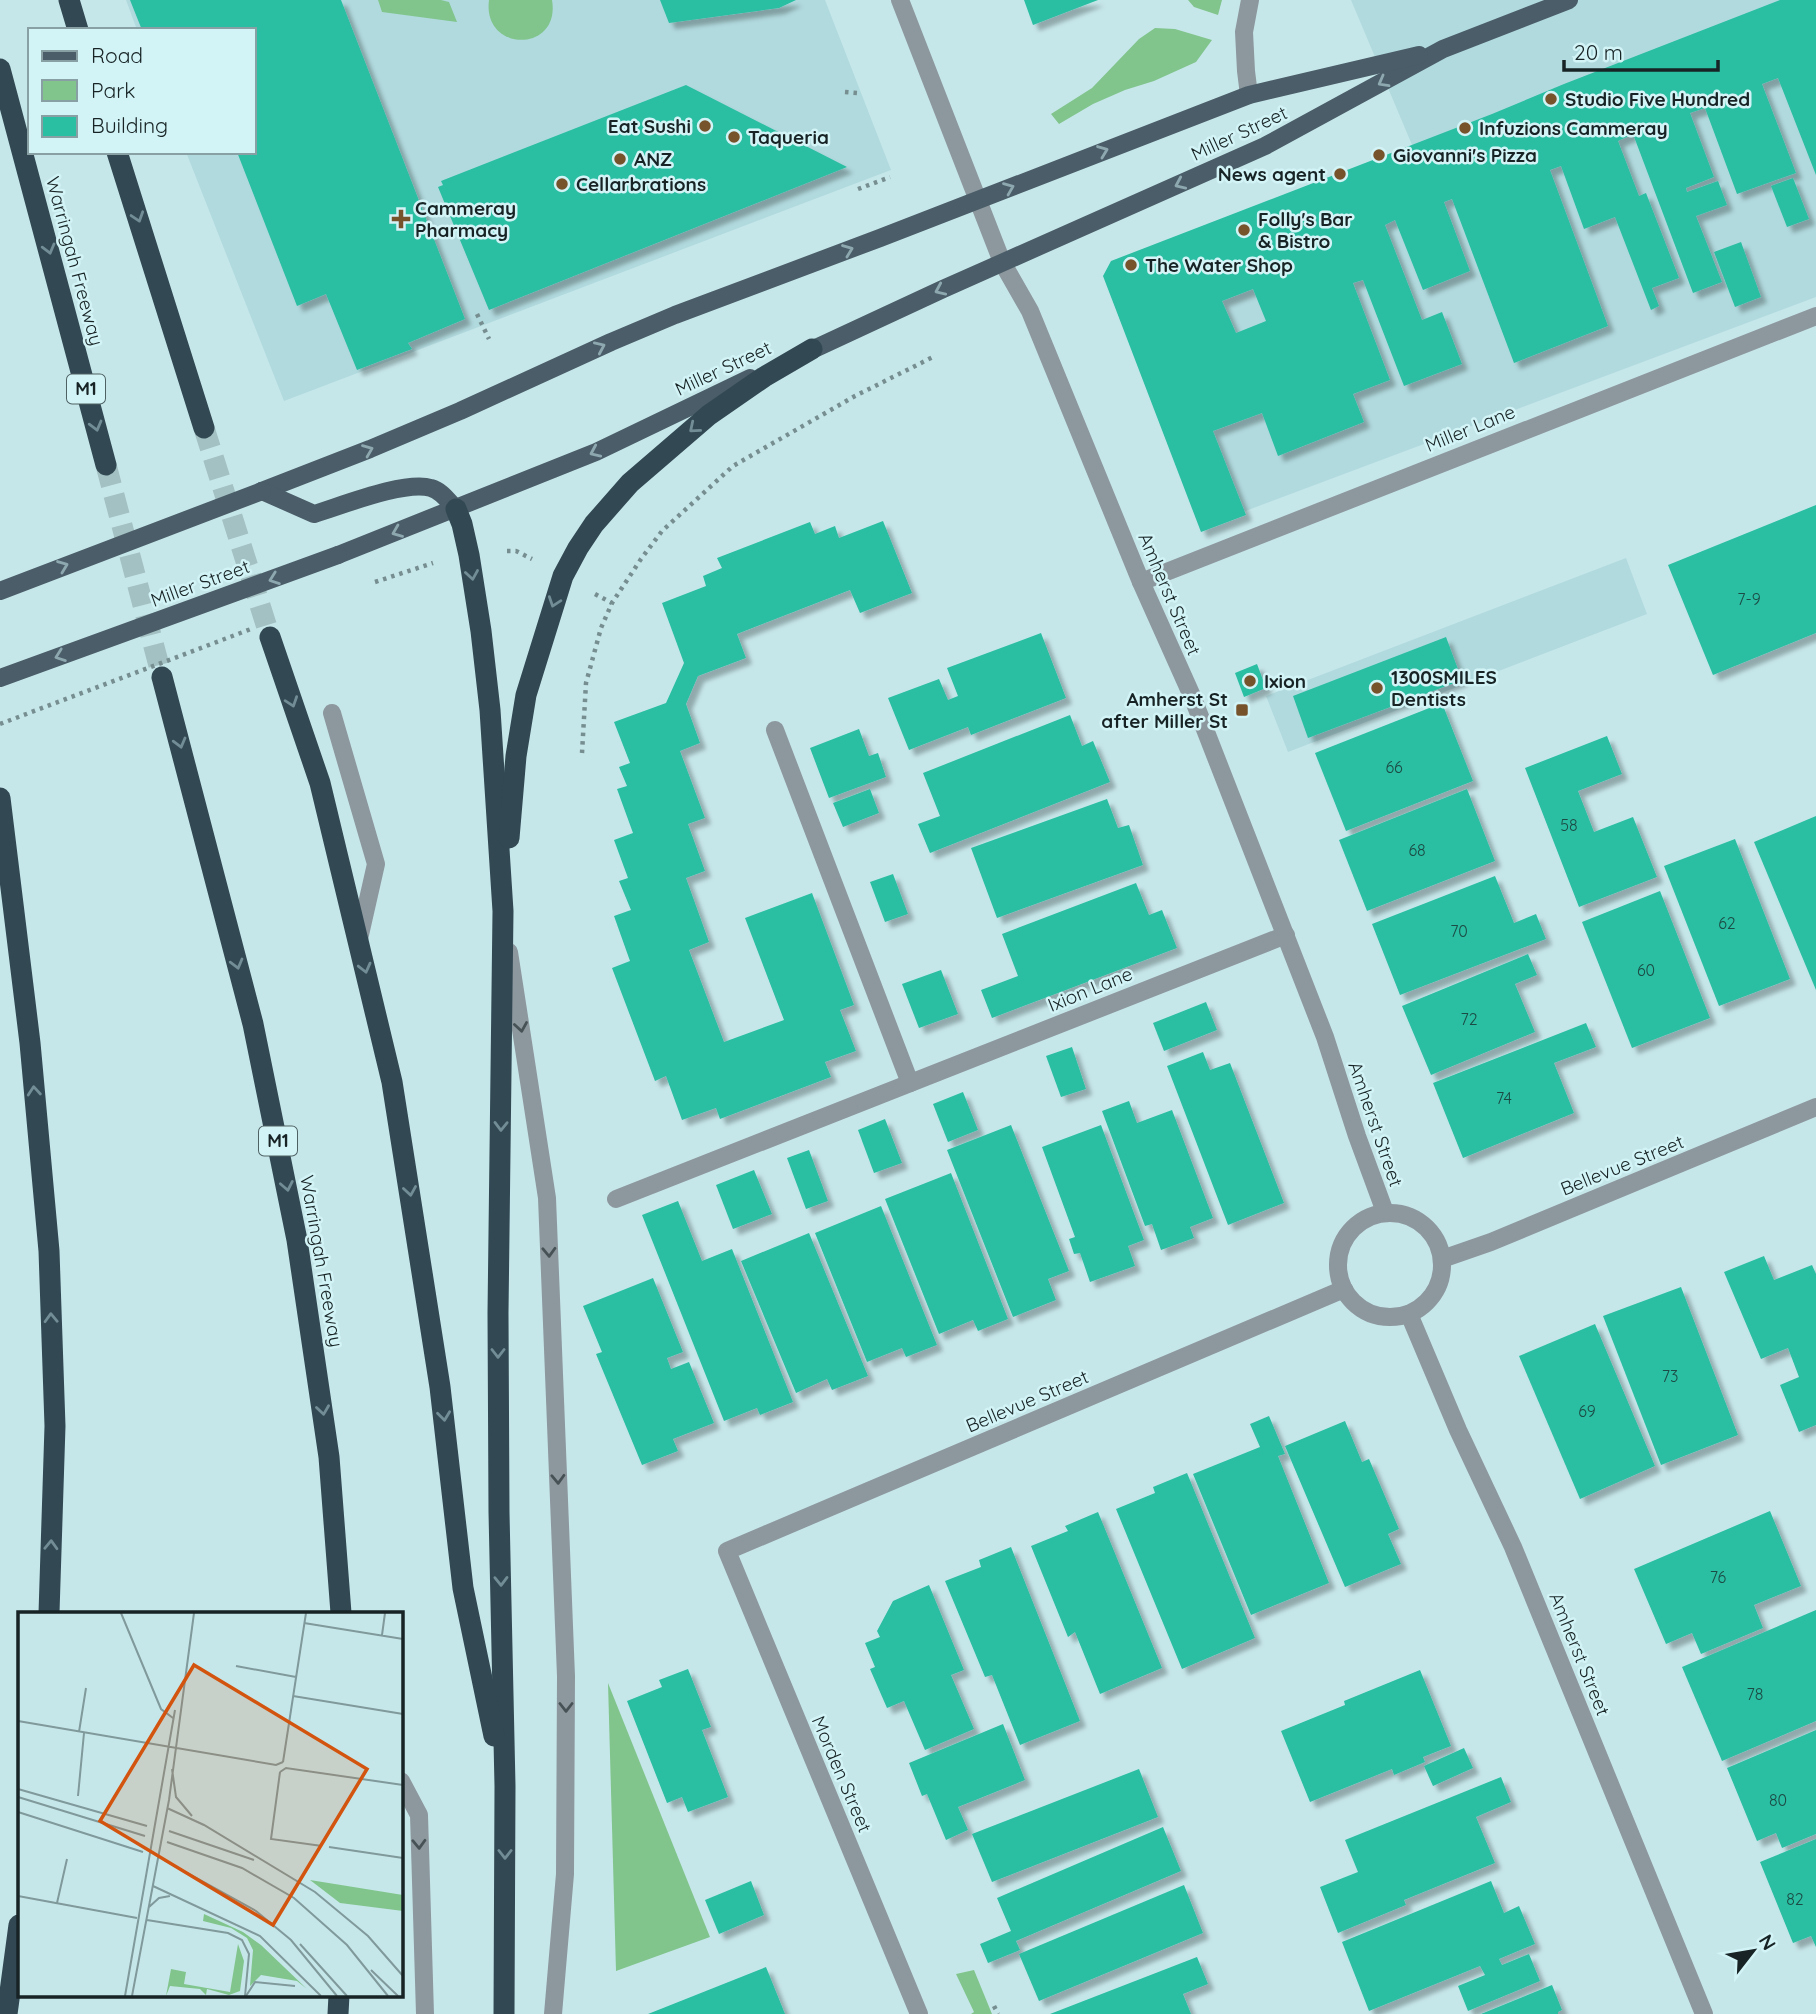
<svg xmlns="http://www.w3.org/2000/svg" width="1816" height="2014" font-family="Quicksand,sans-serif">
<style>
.built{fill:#b1dade}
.green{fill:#81c58d}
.building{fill:#2abea2;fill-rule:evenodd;filter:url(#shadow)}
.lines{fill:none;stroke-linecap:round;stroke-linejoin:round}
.highway-tunnel{stroke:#a3c0c2;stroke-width:21;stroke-dasharray:21 10;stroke-linecap:butt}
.path{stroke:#778e90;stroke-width:4.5;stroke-dasharray:3.5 5;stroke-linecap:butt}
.lane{stroke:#8d989e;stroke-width:18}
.street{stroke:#8d989e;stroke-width:18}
.primary{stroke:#4a5d68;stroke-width:18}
.highway{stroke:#324954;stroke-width:21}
.path-bridge{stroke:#778e90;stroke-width:4.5;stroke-dasharray:3.5 5;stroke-linecap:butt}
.primary-bridge{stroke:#4a5d68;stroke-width:18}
.oneway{stroke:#8ea8b0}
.oneway2{stroke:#728d95}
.oneway3{stroke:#465255}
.poi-dot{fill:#77532c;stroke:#d3f4f7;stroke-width:2.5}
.labels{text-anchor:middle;stroke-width:5;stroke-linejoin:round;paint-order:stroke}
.number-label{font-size:16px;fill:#1c4a44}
.shield{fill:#d3f4f7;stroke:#4f6263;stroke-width:2}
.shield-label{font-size:18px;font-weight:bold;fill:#172324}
.poi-label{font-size:19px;font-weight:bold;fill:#172324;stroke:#d3f4f7;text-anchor:start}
.street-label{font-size:19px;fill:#172324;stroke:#d3f4f7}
.inset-road{fill:none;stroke:#80999b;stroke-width:2}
.view{fill:#d3540e;fill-opacity:0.15;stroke:#d3540e;stroke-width:3.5}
.inset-edge{fill:none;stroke:#172324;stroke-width:3.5}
</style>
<defs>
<filter id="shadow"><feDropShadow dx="6" dy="6" stdDeviation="2" flood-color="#0004"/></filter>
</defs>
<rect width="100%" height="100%" fill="#c6e7ea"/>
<!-- built -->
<g class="built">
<path d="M126 0H825L891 170 284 401 186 152H254V30H137Z"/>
<path d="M1351 0H1816V297L1208 525 1131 264 1415 152Z"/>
<path d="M1626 558 1647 614 1288 752 1266 696Z"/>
</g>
<!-- green -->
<g class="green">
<path d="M378 0H441L449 2 457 22 382 12Z"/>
<path d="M489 0H552C561 53 482 53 489 0Z"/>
<path d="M1188 0H1222L1218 15 1194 7Z"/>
<path d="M1155 28 1175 29 1212 40 1196 62 1154 81 1125 90 1093 104 1059 124 1051 114 1092 88 1139 39Z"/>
<path d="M608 1683 710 1937 616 1971Z"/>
<path d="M974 1970 992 2014H971L974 2012 956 1974Z"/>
</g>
<!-- building -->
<g class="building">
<path d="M130 0H341L465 319 408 343 412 349 357 370 326 294 297 306 237 152H254V30H142Z"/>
<path d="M660 0H796L779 8 669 23Z"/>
<path d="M1024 0H1098L1033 25Z"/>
<path d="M1780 0H1816V175L1778 78 1762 84 1796 173 1737 194 1705 108 1690 113 1714 177 1686 188 1687 192 1718 181 1727 205 1696 216 1722 282 1693 293 1633 134 1618 141 1639 196 1646 193 1679 278 1652 288 1659 306 1651 310 1615 217 1584 229 1561 166 1550 170 1608 326 1514 363 1452 199 1444 202 1470 271 1423 290 1395 220 1385 225 1422 320 1442 312 1462 364 1404 386 1363 280 1353 283 1390 380 1353 394 1364 422 1278 456 1262 413 1213 431 1246 515 1201 532 1103 276 1111 261 1492 114 1564 84ZM1253 289 1266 321 1236 333 1222 301Z"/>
<path d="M686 85 847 167 489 310 438 187 443 185 441 181Z"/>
<path d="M1793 178 1809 219 1787 227 1771 186Z"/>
<path d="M1741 242 1761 297 1735 307 1714 252Z"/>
<path d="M1816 505V633L1713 675 1668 565Z"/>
<path d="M883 521 912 593 860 613 850 590 737 634 746 658 698 676 686 704 700 743 680 751 705 818 688 824 705 871 686 878 709 942 689 950 724 1042 784 1020 745 918 812 893 854 1005 840 1010 856 1051 825 1062 831 1077 720 1119 716 1108 682 1120 666 1076 655 1081 612 968 630 961 614 916 631 910 619 881 628 878 614 840 633 833 617 789 627 786 619 767 630 763 614 722 666 703 684 663 662 603 706 586 703 576 722 568 717 558 810 522 815 534 835 526 839 538Z"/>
<path d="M1041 633 1066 698 971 735 968 727 909 750 888 698 939 679 948 700 958 696 947 668Z"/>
<path d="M1446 637 1462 680 1308 738 1293 696Z"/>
<path d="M1257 664 1266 688 1244 697 1235 673Z"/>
<path d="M1442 703 1473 781 1346 831 1315 753Z"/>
<path d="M1070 715 1082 746 1093 741 1110 782 930 853 918 824 940 816 923 773Z"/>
<path d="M859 729 869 756 878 753 886 777 829 798 810 748Z"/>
<path d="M1607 736 1622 774 1578 791 1594 832 1633 817 1657 877 1579 907 1525 768Z"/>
<path d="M870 789 879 813 843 827 833 803Z"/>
<path d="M1467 789 1495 861 1367 911 1339 840Z"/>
<path d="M1107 799 1118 828 1129 825 1143 865 997 918 971 848Z"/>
<path d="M1816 816V990L1754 842Z"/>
<path d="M1735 839 1790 979 1719 1006 1664 866Z"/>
<path d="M893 874 908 914 885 922 870 882Z"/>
<path d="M1495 876 1514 923 1536 914 1546 939 1400 995 1372 924Z"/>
<path d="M1136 883 1149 915 1162 910 1177 948 992 1018 981 990 1018 976 1002 934Z"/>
<path d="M1660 891 1710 1018 1632 1048 1582 922Z"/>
<path d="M1528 954 1537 975 1515 984 1535 1032 1431 1075 1402 1006Z"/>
<path d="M941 970 958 1014 919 1028 902 984Z"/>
<path d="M1206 1002 1217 1030 1164 1051 1153 1023Z"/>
<path d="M1586 1023 1596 1047 1554 1063 1574 1113 1463 1158 1433 1083Z"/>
<path d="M1072 1047 1086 1089 1061 1097 1046 1056Z"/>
<path d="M1203 1052 1210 1070 1230 1063 1284 1203 1228 1225 1167 1066Z"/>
<path d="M963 1092 978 1130 948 1142 933 1104Z"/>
<path d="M1129 1101 1137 1123 1172 1110 1213 1218 1190 1227 1194 1238 1161 1250 1152 1224 1145 1226 1102 1111Z"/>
<path d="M885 1119 902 1163 874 1173 858 1130Z"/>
<path d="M1011 1125 1069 1271 1048 1279 1056 1300 1013 1317 947 1150Z"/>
<path d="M1101 1125 1144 1240 1128 1246 1135 1266 1090 1282 1080 1253 1074 1254 1069 1239 1075 1237 1042 1147Z"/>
<path d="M809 1150 828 1201 806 1209 787 1158Z"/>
<path d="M754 1170 772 1214 733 1229 716 1185Z"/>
<path d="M951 1173 1008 1319 978 1331 973 1320 939 1334 885 1199Z"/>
<path d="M678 1201 702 1261 732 1249 793 1402 760 1415 757 1408 724 1421 642 1215Z"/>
<path d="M881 1206 937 1345 906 1357 902 1348 867 1362 815 1233Z"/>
<path d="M809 1233 868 1376 832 1390 827 1379 796 1393 741 1261Z"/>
<path d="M1764 1256 1774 1280 1812 1265 1816 1274V1425L1799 1432 1780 1385 1799 1377 1788 1348 1761 1359 1724 1272Z"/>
<path d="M653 1278 683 1352 667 1358 671 1369 689 1362 714 1423 673 1439 678 1451 642 1465 596 1354 602 1352 583 1306Z"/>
<path d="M1681 1287 1738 1435 1661 1465 1603 1316Z"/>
<path d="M1595 1324 1655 1466 1580 1499 1519 1356Z"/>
<path d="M1269 1416 1285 1454 1278 1456 1329 1583 1251 1615 1193 1474 1260 1447 1250 1424Z"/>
<path d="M1345 1421 1362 1462 1369 1459 1399 1529 1388 1534 1401 1564 1345 1587 1285 1446Z"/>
<path d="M1187 1473 1255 1638 1182 1669 1116 1509 1155 1493 1153 1487Z"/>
<path d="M1770 1511 1801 1586 1754 1605 1763 1628 1701 1654 1692 1633 1666 1644 1634 1569Z"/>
<path d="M1098 1512 1162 1668 1100 1694 1075 1632 1068 1637 1031 1546 1068 1531 1065 1526Z"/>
<path d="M1011 1547 1080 1721 1020 1745 992 1675 985 1677 945 1581 981 1567 979 1560Z"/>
<path d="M929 1585 964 1670 951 1675 974 1729 925 1750 904 1701 887 1708 870 1669 875 1667 865 1643 880 1637 877 1631 893 1601Z"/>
<path d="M1816 1610V1721L1722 1761 1682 1667Z"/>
<path d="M688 1669 711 1727 702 1730 728 1797 688 1812 682 1797 667 1803 627 1701 662 1687 659 1680Z"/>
<path d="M1420 1670 1451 1746 1423 1757 1425 1762 1394 1775 1392 1769 1310 1802 1281 1731 1345 1705 1344 1701Z"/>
<path d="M1003 1724 1025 1780 958 1807 968 1830 946 1840 927 1794 922 1796 909 1763Z"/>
<path d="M1816 1730V1834L1782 1848 1776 1833 1757 1841 1727 1768Z"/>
<path d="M1464 1748 1473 1768 1433 1786 1424 1766Z"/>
<path d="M1139 1769 1158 1817 992 1882 972 1834Z"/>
<path d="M1501 1777 1511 1802 1476 1817 1495 1863 1404 1900 1406 1905 1338 1933 1320 1887 1358 1872 1345 1840Z"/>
<path d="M1163 1827 1181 1871 1016 1941 1020 1950 988 1963 980 1944 1011 1931 997 1898Z"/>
<path d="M1816 1839V1947L1811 1936 1793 1943 1760 1862Z"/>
<path d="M751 1881 764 1915 719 1934 705 1900Z"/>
<path d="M1491 1881 1504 1913 1519 1906 1535 1944 1499 1959 1502 1965 1529 1954 1540 1981 1468 2011 1458 1986 1485 1975 1480 1966 1369 2011 1342 1942Z"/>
<path d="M1184 1885 1203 1933 1039 2001 1019 1954Z"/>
<path d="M1197 1957 1208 1984 1183 1994 1191 2014H1050Z"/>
<path d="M766 1967 785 2014H648Z"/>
<path d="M1552 1985 1562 2010 1558 2012V2014H1481Z"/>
</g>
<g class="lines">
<!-- highway-tunnel -->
<g class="highway-tunnel">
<path d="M204 428 270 637"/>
<path d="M106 465 162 677"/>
</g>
<!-- path -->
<g class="path">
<path d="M845 92 857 93"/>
<path d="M858 189 890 177"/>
<path d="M477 314 489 339"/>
<path d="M507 551H516L532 559"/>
<path d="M375 582 433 563"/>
<path d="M595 594 612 603"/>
<path d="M582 753 586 683 601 628 612 603 641 559 662 531 733 466 855 396 933 357"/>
<path d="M994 2006 998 2014"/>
</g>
<!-- lane -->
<g class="lane">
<path d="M1141 582 1816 316"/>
<path d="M332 713 376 864 359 939"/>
<path d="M775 730 910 1083"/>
<path d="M509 952 547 1198 566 1676 565 1874 553 2014"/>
<path d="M616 1199 1286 935"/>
<path d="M401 1781 419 1815 425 2014"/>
</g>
<!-- street -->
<g class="street">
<path d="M900 0 1002 262 1030 311 1141 582 1192 696 1325 1037 1357 1136 1385 1212"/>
<path d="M1249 95 1246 71 1244 32 1250 0"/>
<circle cx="1390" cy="1265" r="52"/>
<path d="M1442 1259 1491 1242 1816 1107"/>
<path d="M1409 1314 1458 1430 1513 1547 1704 2014"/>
<path d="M919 2014 727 1551 1344 1289"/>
</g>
<!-- primary -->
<g class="primary">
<path d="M801 355 943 289 1265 146 1443 49 1569 0"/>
<path d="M262 491 370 449 460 411 611 342 675 315 880 238 1249 95 1419 55"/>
<path d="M262 491 314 514C341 506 405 480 431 488 442 491 448 501 456 509"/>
<path d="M338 555 596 452 750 378"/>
</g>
<!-- highway -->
<g class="highway">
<path d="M69 0 78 30"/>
<path d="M0 69 106 465"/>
<path d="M117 152 204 428"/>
<path d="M456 509 462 524 469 555 481 631 490 710 503 911 498 1313 499 1512 505 1786 504 2014"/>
<path d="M270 637 320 783 392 1082 440 1387 463 1588 494 1736"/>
<path d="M162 677 253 1024 297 1240 329 1457 341 1613"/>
<path d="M0 798 30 1043 49 1251 55 1426 49 1613"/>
<path d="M509 838 516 756 526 695 563 576 578 548 594 524 630 483 709 415 764 377 812 349"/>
<path d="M7 2014 19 1925"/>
<path d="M338 2014 339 1995"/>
</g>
<!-- path-bridge -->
<path class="path-bridge" d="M0 724 251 629"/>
<!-- primary-bridge -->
<g class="primary-bridge">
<path d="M0 591 262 491"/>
<path d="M0 678 338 555"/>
</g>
</g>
<!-- one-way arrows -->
<defs><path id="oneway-chevron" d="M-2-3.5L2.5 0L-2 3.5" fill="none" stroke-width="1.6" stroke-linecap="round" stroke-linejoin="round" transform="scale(1.75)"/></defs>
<g class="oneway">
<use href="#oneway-chevron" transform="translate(1383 82) rotate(151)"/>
<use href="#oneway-chevron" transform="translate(1103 151) rotate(-21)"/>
<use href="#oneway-chevron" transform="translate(1180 184) rotate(156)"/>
<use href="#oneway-chevron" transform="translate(1009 188) rotate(-22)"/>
<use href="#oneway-chevron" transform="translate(848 250) rotate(-21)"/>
<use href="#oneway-chevron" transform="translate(940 290) rotate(156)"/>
<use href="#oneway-chevron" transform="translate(600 347) rotate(-24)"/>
<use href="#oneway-chevron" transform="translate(368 450) rotate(-22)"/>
<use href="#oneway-chevron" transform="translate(595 452) rotate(156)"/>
<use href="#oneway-chevron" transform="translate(397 532) rotate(158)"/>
<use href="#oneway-chevron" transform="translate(63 566) rotate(-21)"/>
<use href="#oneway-chevron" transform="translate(274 579) rotate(160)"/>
<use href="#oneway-chevron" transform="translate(60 656) rotate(160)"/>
</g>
<g class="oneway2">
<use href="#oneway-chevron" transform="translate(138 217) rotate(72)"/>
<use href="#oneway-chevron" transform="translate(49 249) rotate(75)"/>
<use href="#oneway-chevron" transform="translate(96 426) rotate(75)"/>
<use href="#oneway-chevron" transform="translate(694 428) rotate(140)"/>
<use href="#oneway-chevron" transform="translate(472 575) rotate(81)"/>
<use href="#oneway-chevron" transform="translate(554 602) rotate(109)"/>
<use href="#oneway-chevron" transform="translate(292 702) rotate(71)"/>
<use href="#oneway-chevron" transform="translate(180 743) rotate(75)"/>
<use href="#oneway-chevron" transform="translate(237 964) rotate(75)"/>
<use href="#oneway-chevron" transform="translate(365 968) rotate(76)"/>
<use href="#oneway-chevron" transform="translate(34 1091) rotate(-95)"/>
<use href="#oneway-chevron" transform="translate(501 1126) rotate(91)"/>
<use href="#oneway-chevron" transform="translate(287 1186) rotate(79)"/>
<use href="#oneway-chevron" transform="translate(410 1191) rotate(81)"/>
<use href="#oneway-chevron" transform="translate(51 1318) rotate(-92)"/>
<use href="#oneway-chevron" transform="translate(498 1353) rotate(90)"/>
<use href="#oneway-chevron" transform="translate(323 1410) rotate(82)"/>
<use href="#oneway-chevron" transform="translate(444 1416) rotate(83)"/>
<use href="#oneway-chevron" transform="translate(51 1545) rotate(-88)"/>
<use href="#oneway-chevron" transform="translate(501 1581) rotate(89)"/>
<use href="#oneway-chevron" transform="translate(505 1854) rotate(90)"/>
</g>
<g class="oneway3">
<use href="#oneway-chevron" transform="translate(521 1027) rotate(81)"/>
<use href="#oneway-chevron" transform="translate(549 1252) rotate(88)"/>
<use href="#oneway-chevron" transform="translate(558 1479) rotate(88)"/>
<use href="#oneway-chevron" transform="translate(566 1707) rotate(90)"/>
<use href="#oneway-chevron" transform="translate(419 1844) rotate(88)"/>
</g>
<!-- markers -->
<g class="poi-dot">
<circle cx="1551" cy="99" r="7"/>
<circle cx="705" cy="126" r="7"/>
<circle cx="1465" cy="128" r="7"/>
<circle cx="734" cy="137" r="7"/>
<circle cx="1379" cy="155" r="7"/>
<circle cx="620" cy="159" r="7"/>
<circle cx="1340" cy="174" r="7"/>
<circle cx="562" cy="184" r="7"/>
<path d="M397.5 208.5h7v7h7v7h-7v7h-7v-7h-7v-7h7z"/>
<circle cx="1244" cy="230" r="7"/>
<circle cx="1131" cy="265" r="7"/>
<circle cx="1250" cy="681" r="7"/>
<circle cx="1377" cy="688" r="7"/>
<rect x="1235" y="703" width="14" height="14" rx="3.5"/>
</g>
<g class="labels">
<!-- number labels -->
<g class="number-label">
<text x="1749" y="605">7-9</text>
<text x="1394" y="773">66</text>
<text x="1569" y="831">58</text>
<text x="1417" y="856">68</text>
<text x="1727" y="929">62</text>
<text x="1459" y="937">70</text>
<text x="1646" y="976">60</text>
<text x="1469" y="1025">72</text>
<text x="1504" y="1104">74</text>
<text x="1670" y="1382">73</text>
<text x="1587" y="1417">69</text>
<text x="1718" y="1583">76</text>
<text x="1755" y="1700">78</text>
<text x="1778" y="1806">80</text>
<text x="1795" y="1905">82</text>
</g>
<!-- shield labels -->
<g class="shield">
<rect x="67" y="374.5" width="38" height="29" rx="5"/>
<rect x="259" y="1126.5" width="38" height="29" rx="5"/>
</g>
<g class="shield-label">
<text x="86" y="395">M1</text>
<text x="278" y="1147">M1</text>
</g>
<!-- poi labels -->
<g class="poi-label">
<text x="1565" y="106">Studio Five Hundred</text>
<text x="691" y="133" text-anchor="end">Eat Sushi</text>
<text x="1479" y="135">Infuzions Cammeray</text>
<text x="748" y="144">Taqueria</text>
<text x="1393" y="162">Giovanni's Pizza</text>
<text x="634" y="166">ANZ</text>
<text x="1326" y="181" text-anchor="end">News agent</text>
<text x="576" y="191">Cellarbrations</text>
<text x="415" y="215">Cammeray<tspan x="415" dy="22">Pharmacy</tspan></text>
<text x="1258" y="226">Folly's Bar<tspan x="1258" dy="22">&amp; Bistro</tspan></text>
<text x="1145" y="272">The Water Shop</text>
<text x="1391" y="684">1300SMILES<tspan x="1391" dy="22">Dentists</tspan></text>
<text x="1264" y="688">Ixion</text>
<text x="1228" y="706" text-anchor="end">Amherst St<tspan x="1228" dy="22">after Miller St</tspan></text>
</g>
<!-- street labels -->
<g class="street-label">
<text transform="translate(1239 133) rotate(-25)" y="7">Miller Street</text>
<text transform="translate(75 261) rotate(75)" y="7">Warringah Freeway</text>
<text transform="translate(723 368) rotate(-25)" y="7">Miller Street</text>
<text transform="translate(1470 428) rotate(-22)" y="7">Miller Lane</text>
<text transform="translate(200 583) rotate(-20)" y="7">Miller Street</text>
<text transform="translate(1170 594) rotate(67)" y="7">Amherst Street</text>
<text transform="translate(1090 989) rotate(-22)" y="7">Ixion Lane</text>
<text transform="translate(1376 1124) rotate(71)" y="7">Amherst Street</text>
<text transform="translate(1622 1165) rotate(-22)" y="7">Bellevue Street</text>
<text transform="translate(322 1261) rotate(80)" y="7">Warringah Freeway</text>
<text transform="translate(1027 1401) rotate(-23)" y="7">Bellevue Street</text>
<text transform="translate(1580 1654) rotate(68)" y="7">Amherst Street</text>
<text transform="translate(842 1774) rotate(67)" y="7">Morden Street</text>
</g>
</g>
<!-- overview -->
<g transform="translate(18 1612)">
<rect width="385" height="385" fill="#c6e7ea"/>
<path d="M292 268 385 283V299L322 291ZM186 302 225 320 243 333 289 377 279 369 243 363 232 374 235 338 229 326 213 316 185 309ZM220 332 226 349 222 379 211 383 189 377 188 383 182 377 152 374 148 384 153 357 168 360 166 372 212 380Z" fill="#81c58d"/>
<path class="inset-road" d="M103 1 143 97 155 106M286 11 385 27M364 23 367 1M218 54 278 65M275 84 385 102M0 109 258 153 265 150M61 120 68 76M265 150 288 1M154 157 158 185 174 204M262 160 268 156 385 173M262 160 253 227 304 234M0 177 129 214M60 184 66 121M0 185 127 224M149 196 186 213 297 280 350 324 385 364M0 200 125 240M151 219 236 248M149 230 224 256 276 286 329 333 370 384M311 235 385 246M146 248 238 299 273 328 319 384M135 274 242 324 303 384M0 284 119 306M39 291 49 247M131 295 141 286 152 284M129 308 210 321 224 328 231 342 227 384M282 332 329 384M353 358 380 384M107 384 157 98M114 384 151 188 176 1M228 384 237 370 277 374"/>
<path class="view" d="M176 53 349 157 255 313 82 209Z"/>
<rect width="385" height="385" class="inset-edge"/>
</g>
<!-- legend -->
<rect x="28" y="28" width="228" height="126" fill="#d3f4f7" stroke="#88a0a3" stroke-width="2"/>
<rect x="42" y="51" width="35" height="10" fill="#4a5d68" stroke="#88a0a3" stroke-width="2"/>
<text x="91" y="63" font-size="21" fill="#172324">Road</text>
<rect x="42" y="80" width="35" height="21" fill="#81c58d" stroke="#88a0a3" stroke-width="2"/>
<text x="91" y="98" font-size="21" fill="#172324">Park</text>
<rect x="42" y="116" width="35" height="21" fill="#2abea2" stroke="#88a0a3" stroke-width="2"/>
<text x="91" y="133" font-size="21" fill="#172324">Building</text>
<!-- north arrow -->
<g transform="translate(1753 1951) rotate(59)" stroke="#d3f4f7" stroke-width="5" paint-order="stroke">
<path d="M0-5L12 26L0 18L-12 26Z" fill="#172324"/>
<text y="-10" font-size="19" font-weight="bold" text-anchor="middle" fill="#172324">N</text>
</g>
<!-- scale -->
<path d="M1564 60v10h154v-10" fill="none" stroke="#172324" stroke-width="3.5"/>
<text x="1574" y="60" font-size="21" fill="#172324" stroke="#d3f4f7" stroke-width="5" paint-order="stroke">20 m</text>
</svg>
